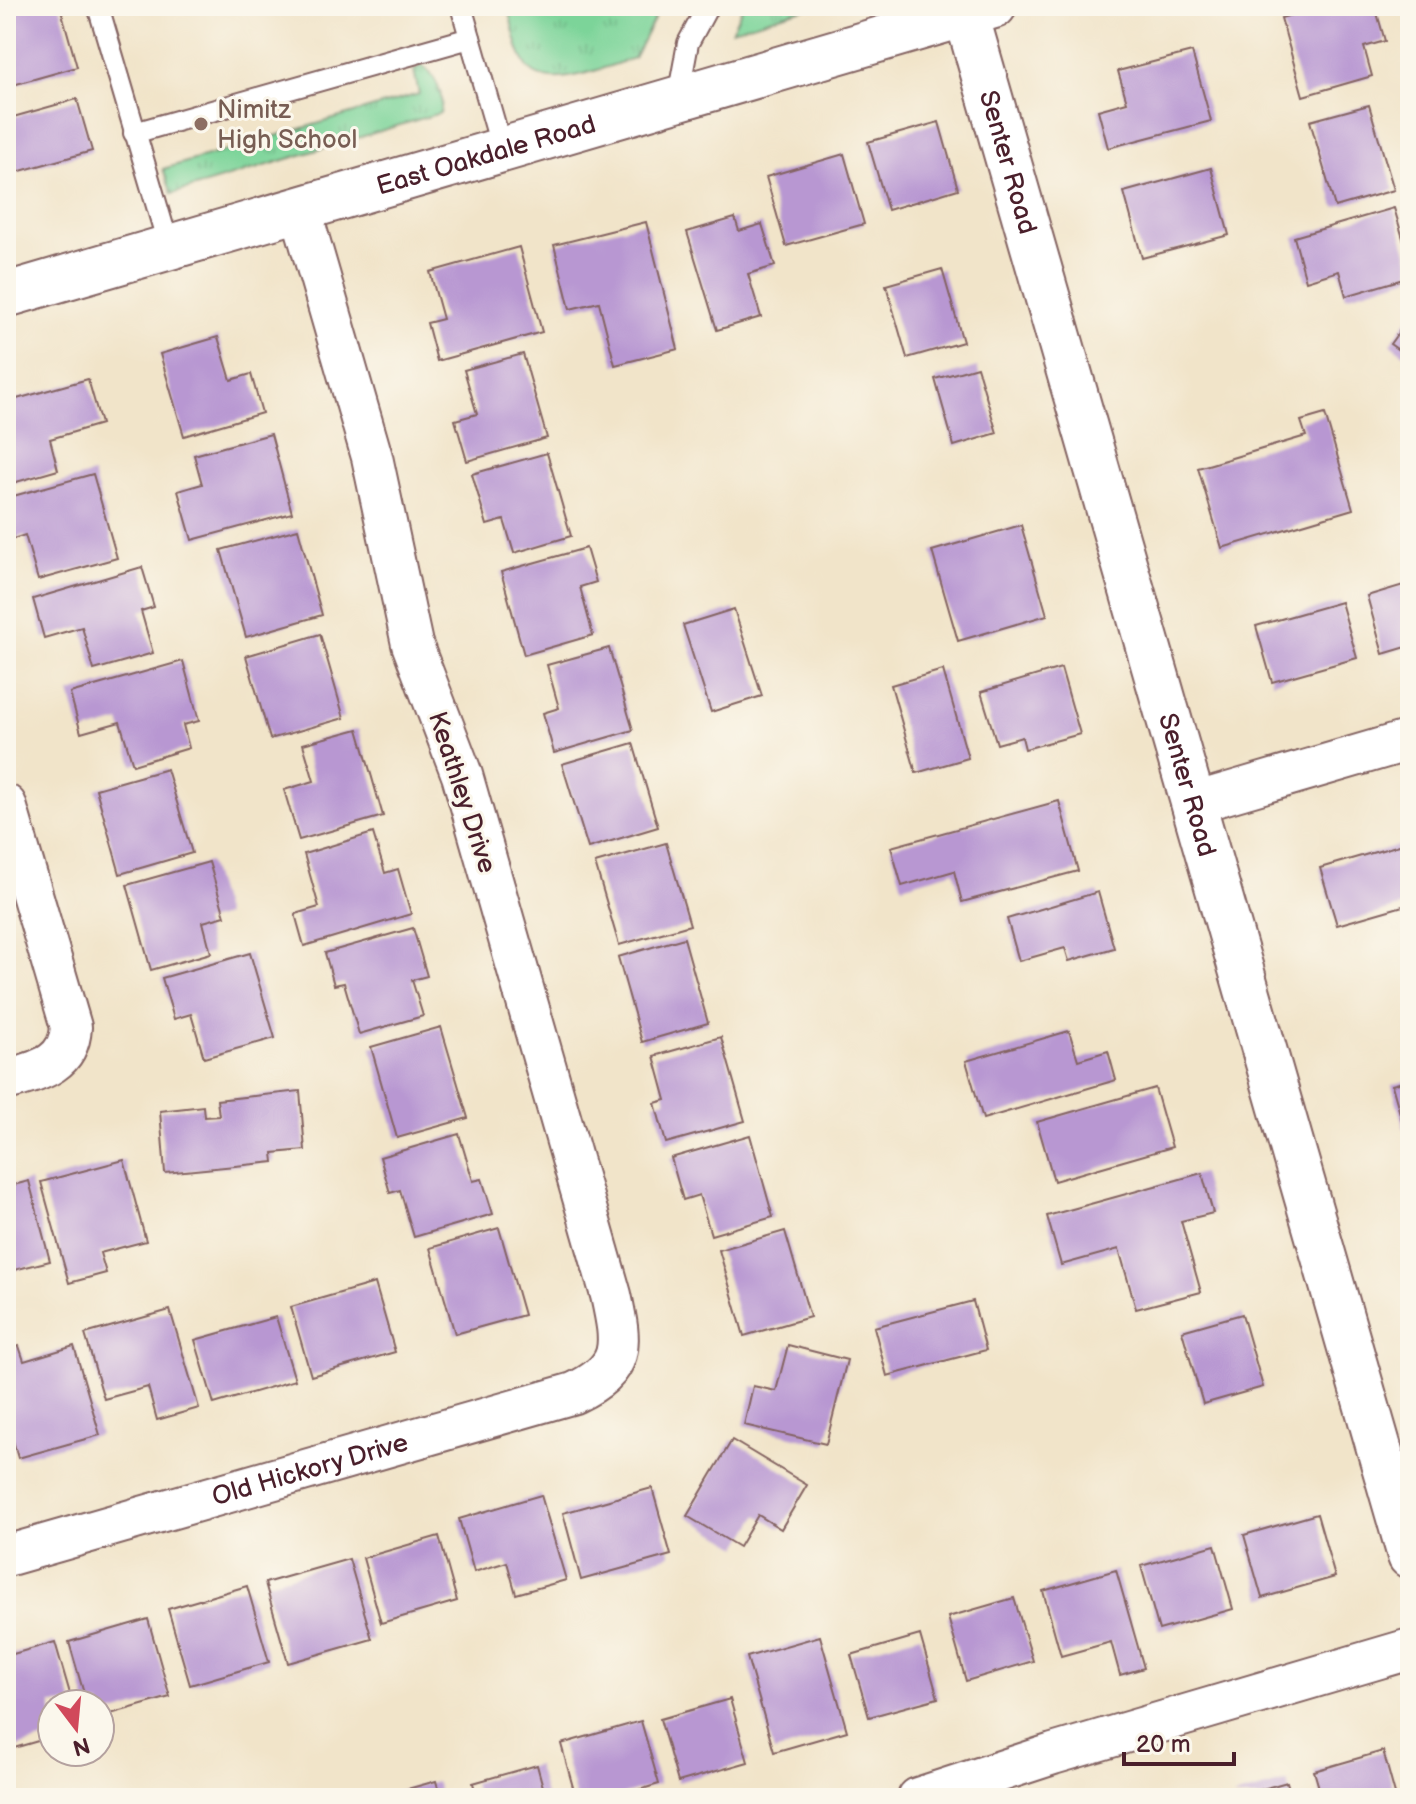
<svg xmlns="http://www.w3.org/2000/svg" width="1416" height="1804" font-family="'Balsamiq Sans',sans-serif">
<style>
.grass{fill:url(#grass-tufts);stroke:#627a62;stroke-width:2}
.building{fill:#b897d2}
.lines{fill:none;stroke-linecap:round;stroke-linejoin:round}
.lane-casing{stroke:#846462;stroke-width:24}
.street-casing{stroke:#846462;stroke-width:44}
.secondary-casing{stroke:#846462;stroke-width:48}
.lane{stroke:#fff;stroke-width:20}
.street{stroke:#fff;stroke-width:40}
.secondary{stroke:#fff;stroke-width:44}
.education-dot{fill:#8d6e63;stroke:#fbf7ec;stroke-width:3}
.labels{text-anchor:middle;stroke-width:6;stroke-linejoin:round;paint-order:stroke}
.education-label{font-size:26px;fill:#785e54;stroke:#fbf7ec;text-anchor:start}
.street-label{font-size:26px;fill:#4a1f2b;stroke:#fbf7ec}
</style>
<defs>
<pattern id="grass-tufts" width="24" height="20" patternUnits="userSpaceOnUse" patternTransform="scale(2)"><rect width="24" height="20" fill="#7bd499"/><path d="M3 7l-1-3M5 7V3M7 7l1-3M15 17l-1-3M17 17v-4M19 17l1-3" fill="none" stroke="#6cb684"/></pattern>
</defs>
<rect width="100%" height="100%" fill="#fbf7ec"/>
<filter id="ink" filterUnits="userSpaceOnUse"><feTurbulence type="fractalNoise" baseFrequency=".0125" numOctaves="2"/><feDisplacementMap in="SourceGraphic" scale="16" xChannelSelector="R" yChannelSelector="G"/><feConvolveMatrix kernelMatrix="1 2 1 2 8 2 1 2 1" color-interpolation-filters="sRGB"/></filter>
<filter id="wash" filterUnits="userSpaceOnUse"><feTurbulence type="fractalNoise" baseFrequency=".006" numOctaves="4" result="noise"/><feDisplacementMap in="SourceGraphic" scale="32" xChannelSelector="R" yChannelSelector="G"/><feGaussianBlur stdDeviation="1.8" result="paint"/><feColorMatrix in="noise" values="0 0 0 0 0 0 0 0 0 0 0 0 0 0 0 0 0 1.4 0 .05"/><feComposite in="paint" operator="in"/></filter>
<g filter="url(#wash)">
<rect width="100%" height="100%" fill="#f1e4c9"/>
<!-- grass -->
<g class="grass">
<path d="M507 6H661L634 58C607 66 546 94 527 66 516 50 513 25 507 6Z"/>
<path d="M743 6H813L732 30Z"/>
<path d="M422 65C436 76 445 95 440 113L172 194 163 169 419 94 414 70Z"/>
</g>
<g id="blocks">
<!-- building -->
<g class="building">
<path d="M6 6H60L77 67 6 87Z"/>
<path d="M1322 6H1375L1385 41 1364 47 1372 76 1303 96 1281 18Z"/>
<path d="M1192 52 1211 121 1108 148 1098 110 1127 102 1118 71Z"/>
<path d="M77 99 92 151 6 175V119Z"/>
<path d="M1369 105 1394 190 1335 207 1310 121Z"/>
<path d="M939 122 958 189 888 210 868 142Z"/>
<path d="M844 154 864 224 786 246 766 177Z"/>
<path d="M1211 168 1229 235 1142 258 1124 192Z"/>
<path d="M1394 208 1410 262V277L1346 296 1339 271 1306 281 1294 237Z"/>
<path d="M735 218 739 231 762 224 775 266 748 274 761 317 717 330 687 232Z"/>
<path d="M646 222 678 349 615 365 599 302 570 309 554 245Z"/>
<path d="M519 247 542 332 437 361 427 323 443 319 430 272Z"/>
<path d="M942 269 963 342 907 358 886 285Z"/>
<path d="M1410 316V358L1390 344Z"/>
<path d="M218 337 231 380 251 374 262 413 184 436 160 354Z"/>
<path d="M523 354 547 438 467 461 455 420 477 414 464 370Z"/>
<path d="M977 367 997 433 954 446 935 379Z"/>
<path d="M88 379 101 424 50 439 58 470 6 485V402Z"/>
<path d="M1325 414 1353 509 1222 548 1198 468 1306 436 1301 421Z"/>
<path d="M271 434 292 513 192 540 178 491 202 484 194 455Z"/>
<path d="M547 453 571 536 514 553 504 520 487 525 472 474Z"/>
<path d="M93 474 117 558 38 580 25 535 13 539 6 498Z"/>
<path d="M1021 525 1047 615 958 641 932 551Z"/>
<path d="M298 529 322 615 246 637 221 550Z"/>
<path d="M586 548 596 582 580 587 593 635 524 655 501 572Z"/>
<path d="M142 567 154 607 141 611 153 653 94 670 82 627 44 638 33 599Z"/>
<path d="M1410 583V646L1383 654 1367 596Z"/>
<path d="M1341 602 1357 658 1272 682 1256 626Z"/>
<path d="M734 609 762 696 711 712 683 625Z"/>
<path d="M320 634 344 718 270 739 246 656Z"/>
<path d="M609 648 633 730 554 753 543 713 559 708 547 665Z"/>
<path d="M183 661 199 721 183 725 189 748 133 765 120 722 81 733 70 693Z"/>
<path d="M1061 668 1080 734 1025 749 1022 737 997 744 981 692Z"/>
<path d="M943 670 968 758 916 773 891 685Z"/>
<path d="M358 729 383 816 299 840 284 790 314 781 303 744Z"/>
<path d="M633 743 658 827 588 848 562 764Z"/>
<path d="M167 769 192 853 120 874 96 789Z"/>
<path d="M1059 801 1078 871 962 902 954 871 902 886 891 847Z"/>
<path d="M373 833 385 873 398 869 411 914 304 946 295 914 319 907 304 854Z"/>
<path d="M666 843 690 925 619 945 595 863Z"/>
<path d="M1403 844 1410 867V904L1337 925 1320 868Z"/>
<path d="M209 862 225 916 203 922 211 953 151 970 127 885Z"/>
<path d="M1098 892 1114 948 1069 961 1065 948 1019 961 1007 919Z"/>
<path d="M413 928 427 976 412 980 423 1016 359 1034 344 983 334 985 325 953Z"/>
<path d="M684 938 708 1023 642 1042 618 957Z"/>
<path d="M250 953 275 1038 204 1058 191 1014 174 1019 162 978Z"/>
<path d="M441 1027 468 1118 397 1138 371 1047Z"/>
<path d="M1069 1031 1078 1060 1108 1051 1116 1080 983 1119 966 1061Z"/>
<path d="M721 1037 745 1121 666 1143 655 1103 666 1100 654 1056Z"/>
<path d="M1410 1080V1146H1409L1392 1085Z"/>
<path d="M1155 1088 1172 1147 1054 1181 1037 1122Z"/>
<path d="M300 1091 305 1150 273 1153 274 1162 165 1173 160 1111 203 1106 204 1117 219 1116 217 1100Z"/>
<path d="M459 1134 473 1181 482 1179 493 1214 414 1237 400 1190 390 1193 380 1157Z"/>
<path d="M750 1135 773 1217 711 1235 699 1195 683 1200 671 1158Z"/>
<path d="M124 1160 146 1241 100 1253 106 1273 69 1283 41 1182Z"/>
<path d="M1202 1173 1213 1213 1181 1221 1201 1292 1136 1309 1119 1249 1061 1265 1047 1216Z"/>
<path d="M29 1181 50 1261 6 1272V1187Z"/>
<path d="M499 1228 524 1315 455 1334 430 1248Z"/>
<path d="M785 1231 810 1317 744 1336 719 1250Z"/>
<path d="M375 1283 395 1352 311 1376 291 1307Z"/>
<path d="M973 1301 986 1350 887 1376 874 1327Z"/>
<path d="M170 1310 199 1408 157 1420 148 1387 104 1399 85 1334Z"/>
<path d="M1242 1314 1263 1387 1203 1404 1182 1331Z"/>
<path d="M276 1317 295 1380 214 1404 195 1340Z"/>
<path d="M788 1345 847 1360 826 1444 744 1425 753 1386 776 1391Z"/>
<path d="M19 1346 24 1361 74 1346 100 1435 18 1458 6 1416V1350Z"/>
<path d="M732 1440 807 1485 781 1529 758 1515 739 1547 687 1516Z"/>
<path d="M652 1488 671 1555 581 1580 563 1513Z"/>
<path d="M541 1495 566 1580 516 1594 507 1562 474 1572 459 1519Z"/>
<path d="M1317 1514 1335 1577 1262 1598 1244 1535Z"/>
<path d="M439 1536 457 1601 381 1623 363 1558Z"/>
<path d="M1215 1545 1233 1609 1159 1630 1141 1566Z"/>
<path d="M349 1559 372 1639 288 1663 265 1583Z"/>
<path d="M1116 1570 1144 1668 1120 1675 1111 1642 1061 1656 1043 1591Z"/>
<path d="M247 1586 269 1662 190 1685 168 1609Z"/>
<path d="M1014 1598 1033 1661 966 1681 948 1617Z"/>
<path d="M148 1619 170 1697 100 1717V1704H87L69 1642Z"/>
<path d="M920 1635 938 1698 869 1717 851 1655Z"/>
<path d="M820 1636 847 1731 774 1752 747 1657Z"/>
<path d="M55 1642 73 1704H52V1737L14 1748 6 1728V1656Z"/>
<path d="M730 1699 748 1762 678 1782 660 1719Z"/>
<path d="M641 1721 659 1784 612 1798H576L561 1744Z"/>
<path d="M1383 1751 1396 1798H1322L1314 1771Z"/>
<path d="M537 1765 546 1798H477L473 1783Z"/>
<path d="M436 1781 441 1798H399L397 1792Z"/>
<path d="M1287 1782 1292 1798H1234V1797Z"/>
</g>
</g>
</g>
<g filter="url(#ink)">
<use href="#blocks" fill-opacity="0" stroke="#846462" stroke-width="2"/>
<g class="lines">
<defs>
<g id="lane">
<path d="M98 6 169 247"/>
<path d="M461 6 502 149"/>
<path d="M678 97 688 43 708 6"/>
<path d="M134 133 470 38"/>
</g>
<g id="street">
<path d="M1194 803 1410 740"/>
<path d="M6 805 71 1027C69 1065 38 1071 6 1080"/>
<path id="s1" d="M6 1556 574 1393C626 1368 622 1346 611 1295L462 775 412 644 372 457 300 208"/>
<path d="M918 1798 1053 1754 1410 1649"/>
</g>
<g id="secondary">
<path id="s2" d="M966 14 1410 1556"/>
<path id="s3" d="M6 295 994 6"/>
</g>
</defs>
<!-- lane casing -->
<use href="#lane" class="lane-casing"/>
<!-- street casing -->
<use href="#street" class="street-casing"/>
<!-- secondary casing -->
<use href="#secondary" class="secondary-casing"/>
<!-- lane -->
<use href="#lane" class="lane"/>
<!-- street -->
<use href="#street" class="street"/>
<!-- secondary -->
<use href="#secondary" class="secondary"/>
</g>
</g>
<!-- markers -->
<circle class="education-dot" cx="201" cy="124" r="8"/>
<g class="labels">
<!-- education labels -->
<g class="education-label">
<text x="217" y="118">Nimitz<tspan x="217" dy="30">High School</tspan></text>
</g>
<!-- street labels -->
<g class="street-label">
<text dy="9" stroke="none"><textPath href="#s3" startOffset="500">East Oakdale Road</textPath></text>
<text dy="9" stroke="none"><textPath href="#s2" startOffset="154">Senter Road</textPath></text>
<text dy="9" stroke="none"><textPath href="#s2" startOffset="802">Senter Road</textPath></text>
<text transform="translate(463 792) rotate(72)" y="9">Keathley Drive</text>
<text dy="9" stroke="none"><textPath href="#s1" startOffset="316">Old Hickory Drive</textPath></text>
</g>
</g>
<!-- margin -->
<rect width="1416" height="1804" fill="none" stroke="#fbf7ec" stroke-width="32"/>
<!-- north arrow -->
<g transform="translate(76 1728) rotate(164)"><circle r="38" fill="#fbf7ec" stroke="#b4a19f" stroke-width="2"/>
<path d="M0-6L14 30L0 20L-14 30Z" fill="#d1495b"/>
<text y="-12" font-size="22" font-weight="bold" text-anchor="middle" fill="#4a1f2b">N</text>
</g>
<!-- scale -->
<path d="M1124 1752v12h110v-12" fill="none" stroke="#4a1f2b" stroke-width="4"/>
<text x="1136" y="1752" font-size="24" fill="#4a1f2b" stroke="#fbf7ec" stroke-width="6" paint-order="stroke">20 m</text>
</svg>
